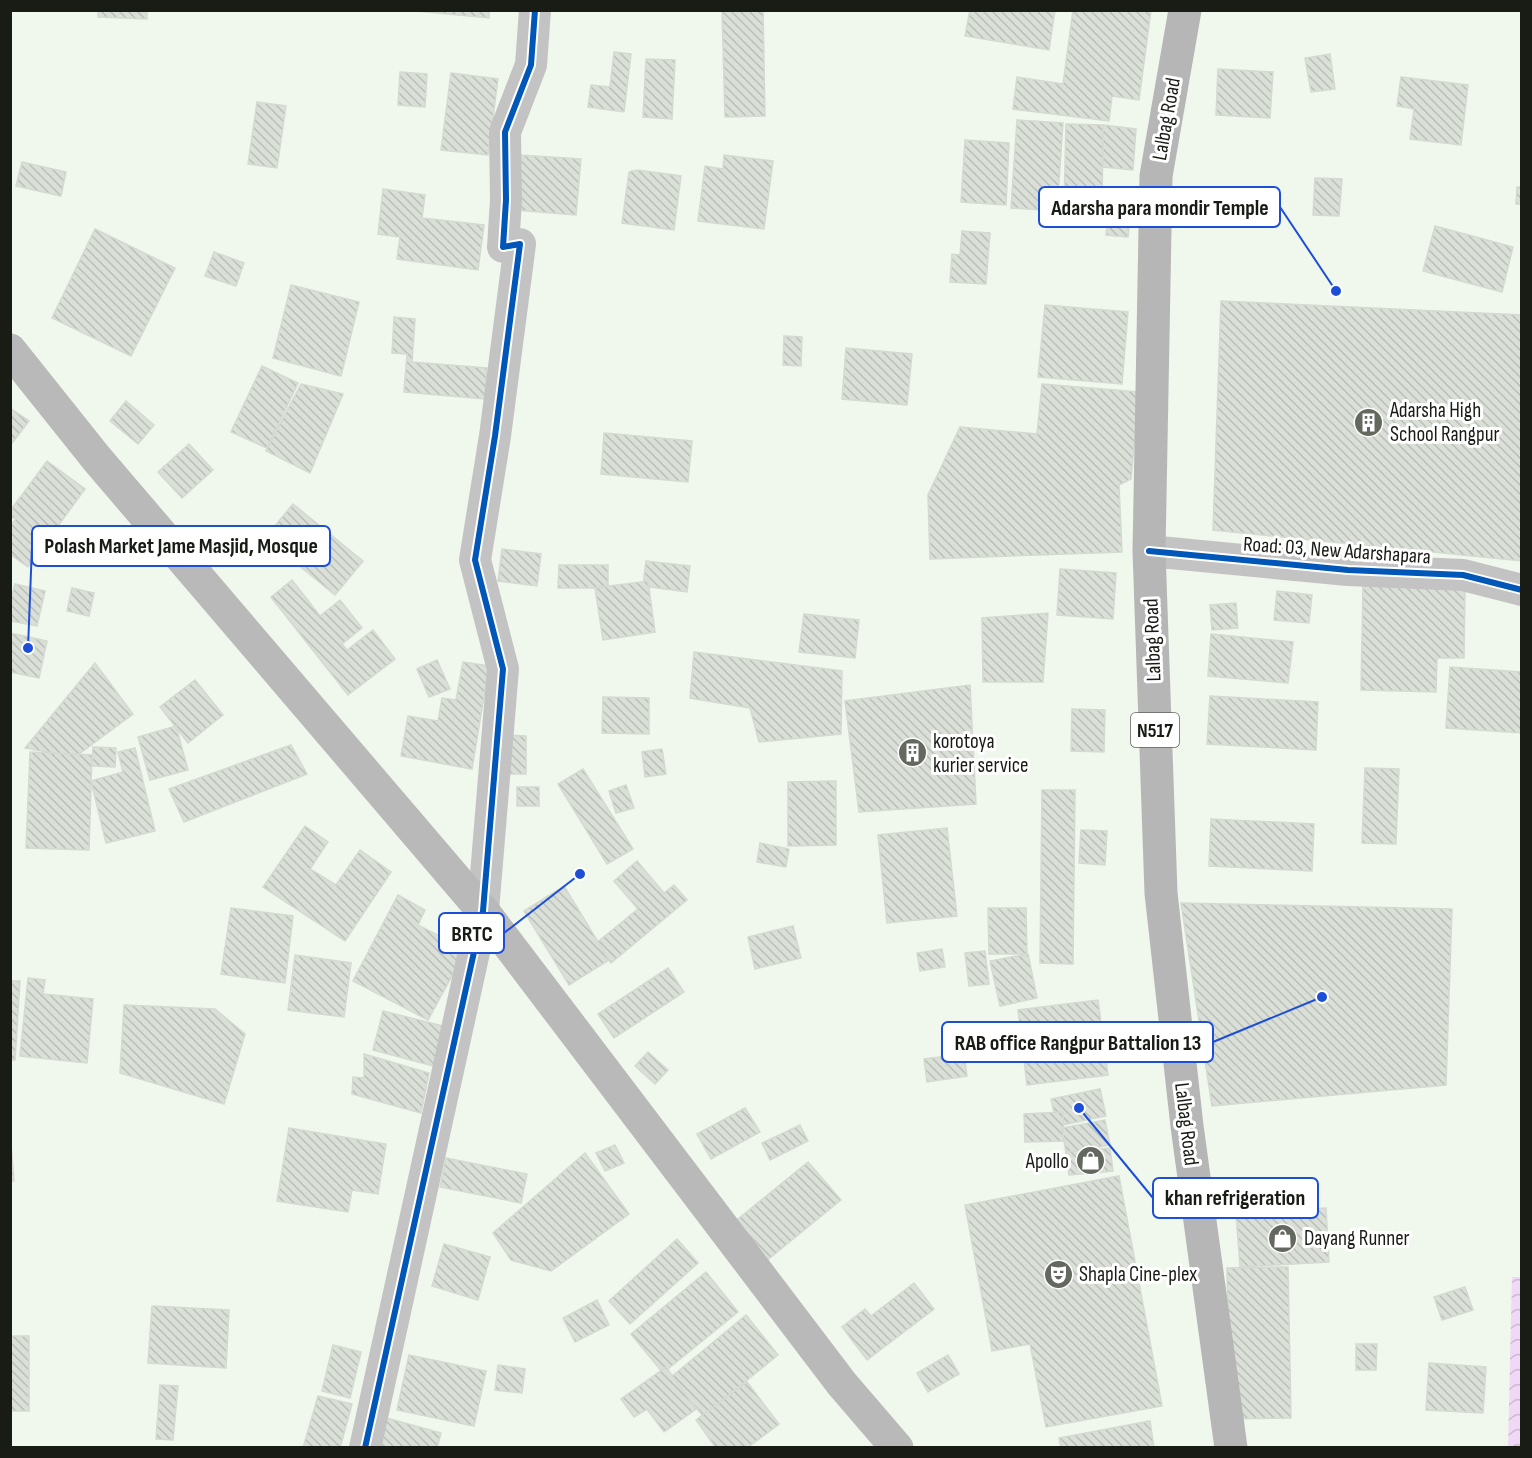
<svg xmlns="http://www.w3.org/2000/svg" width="1532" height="1458" font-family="'Sofia Sans Condensed',sans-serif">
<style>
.water{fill:url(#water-waves)}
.building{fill:url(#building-back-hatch);stroke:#d4dad1;stroke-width:1.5}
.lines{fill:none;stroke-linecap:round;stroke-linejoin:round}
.street{stroke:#c4c3c3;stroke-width:32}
.secondary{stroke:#bab9ba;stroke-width:33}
.highway{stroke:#b7b6b6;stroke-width:33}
.cycleway-casing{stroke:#fff;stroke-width:10}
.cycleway{stroke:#0057b8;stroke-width:6}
.labels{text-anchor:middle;stroke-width:6;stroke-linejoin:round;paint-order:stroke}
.shield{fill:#fff;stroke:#5d605b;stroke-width:1.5}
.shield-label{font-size:20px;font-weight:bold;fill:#181c15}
.street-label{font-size:21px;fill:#181c15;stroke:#fff}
.poi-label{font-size:21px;fill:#181c15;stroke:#fff;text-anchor:start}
.leader{fill:none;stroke:#1d4ed8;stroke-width:2}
.callout-dot{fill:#1d4ed8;stroke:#fff;stroke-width:2}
.callout{fill:#fff;stroke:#1d4ed8;stroke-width:2}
.callout-label{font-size:22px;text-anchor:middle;font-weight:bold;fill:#181c15}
</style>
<defs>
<pattern id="water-waves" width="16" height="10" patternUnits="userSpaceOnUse" patternTransform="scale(1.5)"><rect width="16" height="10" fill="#f0d8f6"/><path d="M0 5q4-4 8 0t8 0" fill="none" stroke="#cdb9d2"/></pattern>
<pattern id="building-back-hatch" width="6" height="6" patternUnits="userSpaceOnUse" patternTransform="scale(1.5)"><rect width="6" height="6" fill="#dae0d7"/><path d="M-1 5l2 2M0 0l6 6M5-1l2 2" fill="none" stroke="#bac0b8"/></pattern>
</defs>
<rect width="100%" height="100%" fill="#f0f7ec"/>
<!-- water -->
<path class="water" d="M1512 1277H1521V1447H1508Z"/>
<!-- building -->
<g class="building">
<path d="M98 10H147V19L98 17Z"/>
<path d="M406 10H489V18Z"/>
<path d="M722 10H763L765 116 725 117Z"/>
<path d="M970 10H1055L1049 50 965 36Z"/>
<path d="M1073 10H1151L1139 100 1112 96 1109 121 1013 109 1017 77 1063 84Z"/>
<path d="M614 52 631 54 624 112 588 107 591 85 610 87Z"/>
<path d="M1330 54 1335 89 1311 92 1305 58Z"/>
<path d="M646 59 675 60 672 119 643 117Z"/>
<path d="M1218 69 1273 72 1270 118 1216 115Z"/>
<path d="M400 72 427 74 425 107 398 105Z"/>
<path d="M451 73 498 79 488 155 441 150Z"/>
<path d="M1401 77 1468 85 1461 145 1410 139 1414 109 1397 106Z"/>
<path d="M257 102 286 106 277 168 248 164Z"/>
<path d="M1017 120 1063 123 1057 211 1011 208Z"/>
<path d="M1066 124 1103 125 1102 208 1064 207Z"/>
<path d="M1103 125 1136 129 1133 170 1103 167Z"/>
<path d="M965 140 1009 143 1006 205 961 202Z"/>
<path d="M518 155 581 159 576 215 515 210Z"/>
<path d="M724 155 773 161 764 229 698 221 705 166 723 169Z"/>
<path d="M22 162 66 172 61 196 16 186Z"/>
<path d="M637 170 681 176 674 230 622 223 629 172Z"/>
<path d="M1315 178 1342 179 1339 216 1313 215Z"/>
<path d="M1517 187H1522V204H1516Z"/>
<path d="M383 189 425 195 422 218 484 225 478 270 397 259 400 237 378 234Z"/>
<path d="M1109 207 1131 210 1128 237 1106 235Z"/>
<path d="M1435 226 1513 247 1502 292 1423 271Z"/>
<path d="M95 229 175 268 131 356 52 318Z"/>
<path d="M962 231 990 233 986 284 950 282 952 254 960 255Z"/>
<path d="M214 252 244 263 236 286 205 276Z"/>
<path d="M291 285 359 302 341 376 273 358Z"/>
<path d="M1221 301 1522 315V561L1213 530Z"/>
<path d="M1045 305 1128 312 1122 384 1038 377Z"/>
<path d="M394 317 415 319 412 362 487 368 485 399 404 392 407 354 392 353Z"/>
<path d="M784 336 802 337 801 366 783 365Z"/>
<path d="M846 348 912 354 907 405 842 399Z"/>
<path d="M262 366 298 383 267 448 231 432Z"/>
<path d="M301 384 343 394 310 473 266 451Z"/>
<path d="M1042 384 1139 392 1131 479 1119 485 1122 552 930 559 928 495 960 427 1037 434Z"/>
<path d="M126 401 154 425 138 444 110 421Z"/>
<path d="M10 408 29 421 10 446Z"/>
<path d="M604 433 692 441 688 482 601 474Z"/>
<path d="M189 444 213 470 182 498 158 472Z"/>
<path d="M47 461 85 489 28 567 10 554V526L16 519 10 516V511Z"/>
<path d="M293 504 363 561 335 595 265 538Z"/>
<path d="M502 549 541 554 537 586 498 581Z"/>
<path d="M646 561 690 566 687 592 643 586Z"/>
<path d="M559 565H608V588H558Z"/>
<path d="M1060 569 1116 573 1113 619 1057 615Z"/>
<path d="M292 580 320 616 340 600 362 628 342 644 347 650 373 630 395 659 348 695 271 597Z"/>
<path d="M648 581 655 632 603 640 595 588Z"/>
<path d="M15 584 45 591 37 626 10 621V603Z"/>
<path d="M1363 586 1465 588 1464 658H1437L1436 692 1361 690Z"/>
<path d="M72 588 94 593 89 616 67 611Z"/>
<path d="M1277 591 1312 595 1309 623 1274 620Z"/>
<path d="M1236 603 1238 628 1212 630 1210 605Z"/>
<path d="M1048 613 1043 682H983L982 618Z"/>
<path d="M804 614 859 620 855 658 799 652Z"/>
<path d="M10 633 47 641 39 678 10 672Z"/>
<path d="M1211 634 1293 642 1288 683 1208 676Z"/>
<path d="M694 652 842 671 841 734 759 742 750 708 690 698Z"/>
<path d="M437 660 450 689 429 697 417 669Z"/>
<path d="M463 662 489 666 472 769 401 756 408 716 438 721 442 698 456 700Z"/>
<path d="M95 663 133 714 75 757 25 748Z"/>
<path d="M1450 667 1522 672V733L1446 728Z"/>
<path d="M195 680 223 715 188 743 160 707Z"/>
<path d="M970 685 976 804 859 812 845 701Z"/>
<path d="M1210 696 1318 702 1316 750 1207 744Z"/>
<path d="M603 697 649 698V734L602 733Z"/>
<path d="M1072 709 1105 710 1104 752 1071 751Z"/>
<path d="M176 726 188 770 150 780 138 737Z"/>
<path d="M505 735 526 736V774H504Z"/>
<path d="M291 745 307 774 184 822 169 789Z"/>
<path d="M93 747 116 748 115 767 92 766Z"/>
<path d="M135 748 155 831 106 843 91 781 123 772 118 752Z"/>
<path d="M662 749 666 774 645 777 642 752Z"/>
<path d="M30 752 92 755 89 850 26 848Z"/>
<path d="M1365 768 1399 769 1396 844 1362 843Z"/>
<path d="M583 769 633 849 607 864 558 784Z"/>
<path d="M836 781V845L788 846V782Z"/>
<path d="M626 785 634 808 616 813 609 791Z"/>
<rect x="517" y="787" width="22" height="19"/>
<path d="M1042 790H1075L1073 964 1040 963Z"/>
<path d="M1211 819 1314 824 1312 871 1209 866Z"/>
<path d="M305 826 328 842 310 869 336 885 360 850 391 872 345 941 263 887Z"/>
<path d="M947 828 957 916 887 923 878 835Z"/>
<path d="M1081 830 1107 831 1105 865 1079 863Z"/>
<path d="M760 843 789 849 786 867 757 862Z"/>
<path d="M637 861 664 893 674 885 687 900 611 963 595 944 638 909 614 881Z"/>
<path d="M564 886 609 960 569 985 524 911Z"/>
<path d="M398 895 425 910 418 925 466 950 428 1020 353 981Z"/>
<path d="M1181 903 1452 909 1446 1085 1212 1106Z"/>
<path d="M231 908 293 916 285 983 221 974Z"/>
<path d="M988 908H1026L1027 954H989Z"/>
<path d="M793 926 801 958 755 969 748 937Z"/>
<path d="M942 949 945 967 920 971 917 953Z"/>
<path d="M985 951 989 984 969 986 965 953Z"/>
<path d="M1028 954 1037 998 1000 1006 990 961Z"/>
<path d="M295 955 351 963 344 1017 288 1010Z"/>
<path d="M668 968 684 992 614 1038 598 1014Z"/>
<path d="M28 978 45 980 43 994 93 999 87 1063 20 1056Z"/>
<path d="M10 981H20L15 1060H10Z"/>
<path d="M1098 1000 1108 1075 1027 1085 1018 1010Z"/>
<path d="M124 1005 215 1009 245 1034 224 1104 120 1073Z"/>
<path d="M383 1011 447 1027 437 1067 373 1050Z"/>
<path d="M648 1052 668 1070 655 1084 635 1066Z"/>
<path d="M364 1054 429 1073 421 1113 352 1094 353 1077 364 1078Z"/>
<path d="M964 1054 967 1076 927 1082 924 1059Z"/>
<path d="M1100 1089 1106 1116 1057 1126 1051 1099Z"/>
<path d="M745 1108 760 1132 711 1159 697 1134Z"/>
<path d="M1063 1112 1064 1141 1025 1142 1024 1114Z"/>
<path d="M1105 1120 1110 1145 1066 1153 1062 1128Z"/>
<path d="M800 1125 808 1141 770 1160 762 1143Z"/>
<path d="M289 1128 386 1144 378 1194 352 1190 348 1212 277 1201Z"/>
<path d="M10 1132 14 1181H10Z"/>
<path d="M615 1145 624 1163 605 1171 596 1153Z"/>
<path d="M1110 1148 1113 1171 1069 1175 1066 1152Z"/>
<path d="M585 1153 629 1214 551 1271 511 1260 493 1233Z"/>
<path d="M446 1158 527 1174 521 1203 440 1187Z"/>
<path d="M808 1162 841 1200 765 1262 733 1223Z"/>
<path d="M1119 1176 1162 1406 1046 1427 1030 1344 992 1351 965 1205Z"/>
<path d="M1326 1208 1329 1262 1240 1267 1236 1213Z"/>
<path d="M677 1239 698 1263 630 1324 609 1301Z"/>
<path d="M444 1244 490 1257 478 1300 432 1286Z"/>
<path d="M1288 1267 1291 1418 1230 1419 1227 1268Z"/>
<path d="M706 1272 738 1312 663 1373 631 1334Z"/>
<path d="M914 1283 934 1309 867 1360 842 1327 865 1309 871 1316Z"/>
<path d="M1465 1287 1473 1310 1442 1320 1434 1297Z"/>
<path d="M597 1300 609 1325 575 1342 563 1318Z"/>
<path d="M152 1306 229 1310 226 1368 148 1363Z"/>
<path d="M746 1315 778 1355 703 1416 671 1377Z"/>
<rect x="10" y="1336" width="19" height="75"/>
<path d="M1356 1344H1377L1376 1370H1356Z"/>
<path d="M333 1345 361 1352 350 1398 322 1391Z"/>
<path d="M409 1355 486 1371 474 1426 397 1410Z"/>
<path d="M948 1355 959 1374 928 1392 917 1373Z"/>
<path d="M1429 1363 1486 1367 1483 1413 1426 1410Z"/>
<path d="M498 1365 525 1369 522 1393 495 1390Z"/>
<path d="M666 1367 696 1409 664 1432 647 1409 634 1417 621 1399Z"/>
<path d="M747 1382 779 1424 747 1448H716L696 1420Z"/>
<path d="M160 1385 178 1386 173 1440 156 1439Z"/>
<path d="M318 1396 352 1404 340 1448H303Z"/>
<path d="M383 1417 441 1433 437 1448H374Z"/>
<path d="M1150 1421 1154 1448H1061L1059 1438Z"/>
</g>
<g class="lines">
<!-- street -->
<g class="street">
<path d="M1149 551 1348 570 1463 575 1522 590"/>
<path d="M365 1448 483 911 503 669 475 560 495 436 520 244 503 247 506 200 505 132 531 65 535 10"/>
</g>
<!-- secondary -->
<path class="secondary" d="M10 350 97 459 483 911 842 1384 897 1448"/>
<!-- highway -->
<path class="highway" d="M1185 10 1156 176 1149 551 1161 893 1187 1126 1231 1448"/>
<defs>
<g id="cycleway">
<path d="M1149 551 1348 570 1463 575 1522 590"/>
<path d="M365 1448 483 911 503 669 475 560 495 436 520 244 503 247 506 200 505 132 531 65 535 10"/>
</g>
</defs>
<!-- cycleway casing -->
<use href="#cycleway" class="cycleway-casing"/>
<!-- cycleway -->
<use href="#cycleway" class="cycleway"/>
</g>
<!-- icons -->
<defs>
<symbol id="building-disc" viewBox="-11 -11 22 22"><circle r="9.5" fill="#646960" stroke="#fff"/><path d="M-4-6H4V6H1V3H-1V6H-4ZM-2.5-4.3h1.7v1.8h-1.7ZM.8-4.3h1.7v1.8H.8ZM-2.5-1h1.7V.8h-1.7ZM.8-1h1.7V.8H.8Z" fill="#fff"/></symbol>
<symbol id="shop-disc" viewBox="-11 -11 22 22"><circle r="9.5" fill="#646960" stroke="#fff"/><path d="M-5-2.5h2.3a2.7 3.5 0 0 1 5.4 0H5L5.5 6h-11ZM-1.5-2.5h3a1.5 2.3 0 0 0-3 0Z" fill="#fff"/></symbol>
<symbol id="theatre-disc" viewBox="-11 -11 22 22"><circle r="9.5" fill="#646960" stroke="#fff"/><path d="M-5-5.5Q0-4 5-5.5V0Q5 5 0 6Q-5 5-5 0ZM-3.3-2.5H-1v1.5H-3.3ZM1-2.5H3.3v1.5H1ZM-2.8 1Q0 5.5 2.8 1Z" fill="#fff"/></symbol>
</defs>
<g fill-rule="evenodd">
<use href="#building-disc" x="1352" y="406" width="33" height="33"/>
<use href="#building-disc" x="896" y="736" width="33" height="33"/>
<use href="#shop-disc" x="1074" y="1144" width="33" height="33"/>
<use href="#shop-disc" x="1266" y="1222" width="33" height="33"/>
<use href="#theatre-disc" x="1042" y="1258" width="33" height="33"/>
</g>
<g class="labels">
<!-- shield labels -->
<rect class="shield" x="1131" y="713" width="48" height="34" rx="4.5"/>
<g class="shield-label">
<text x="1155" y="737">N517</text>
</g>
<!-- street labels -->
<g class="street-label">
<text transform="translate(1166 119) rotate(-80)" y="7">Lalbag Road</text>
<text transform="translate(1337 550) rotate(4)" y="7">Road: 03, New Adarshapara</text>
<text transform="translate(1152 640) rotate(-92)" y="7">Lalbag Road</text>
<text transform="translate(1187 1124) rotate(83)" y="7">Lalbag Road</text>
</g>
<!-- poi labels -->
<g class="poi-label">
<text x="1390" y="417">Adarsha High<tspan x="1390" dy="24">School Rangpur</tspan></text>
<text x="933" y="748">korotoya<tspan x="933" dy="24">kurier service</tspan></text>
<text x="1069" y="1168" text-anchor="end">Apollo</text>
<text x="1304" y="1245">Dayang Runner</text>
<text x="1079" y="1281">Shapla Cine-plex</text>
</g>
</g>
<!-- callouts -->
<path class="leader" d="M1336 291L1280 207M28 648L32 546M580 874L504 933M1322 997L1213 1042M1079 1108L1153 1198"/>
<g class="callout-dot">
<circle cx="1336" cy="291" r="6"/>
<circle cx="28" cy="648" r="6"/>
<circle cx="580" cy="874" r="6"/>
<circle cx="1322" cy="997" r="6"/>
<circle cx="1079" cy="1108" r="6"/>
</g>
<g class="callout">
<rect x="1039" y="187" width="241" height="40" rx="6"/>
<rect x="32" y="526" width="298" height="40" rx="6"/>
<rect x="439" y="913" width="65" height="40" rx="6"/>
<rect x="942" y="1022" width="271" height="40" rx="6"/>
<rect x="1153" y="1178" width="165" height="40" rx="6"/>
</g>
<g class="callout-label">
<text x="1160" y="215">Adarsha para mondir Temple</text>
<text x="181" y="553">Polash Market Jame Masjid, Mosque</text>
<text x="472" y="941">BRTC</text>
<text x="1078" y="1050">RAB office Rangpur Battalion 13</text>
<text x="1235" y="1205">khan refrigeration</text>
</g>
<!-- border -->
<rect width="1532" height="1458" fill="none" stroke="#181c15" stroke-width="24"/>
</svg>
